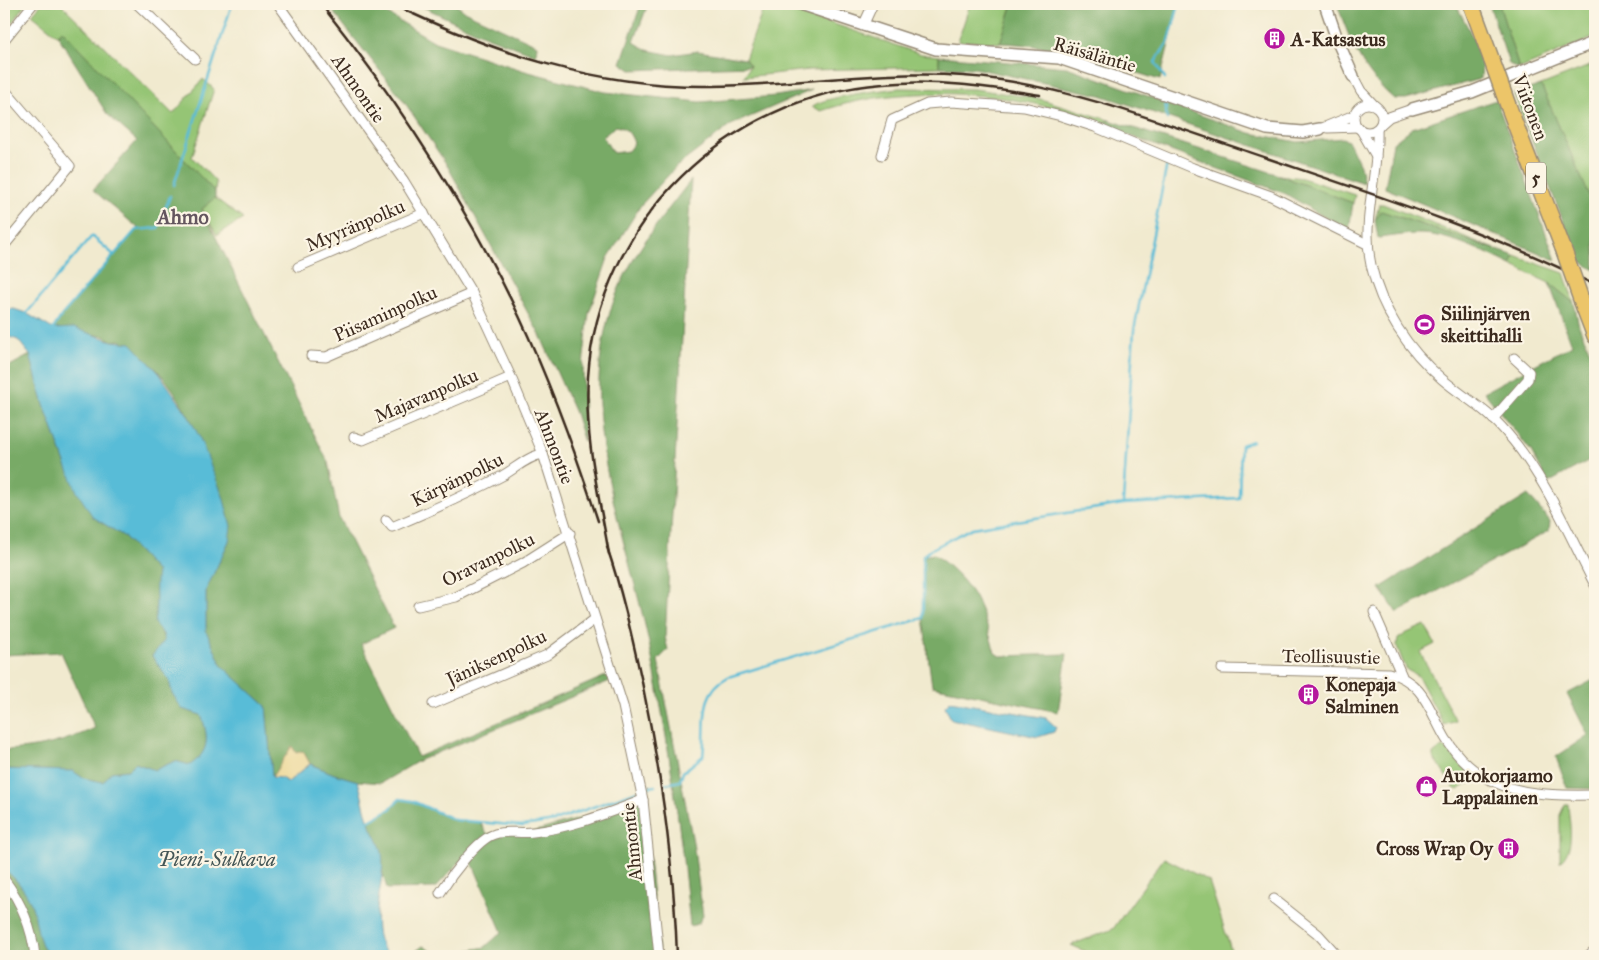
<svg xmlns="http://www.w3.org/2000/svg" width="1599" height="960" font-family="'IM FELL Great Primer',serif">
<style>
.green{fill:#95c575;stroke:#68784a}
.forest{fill:#78aa66;stroke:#5a6a42;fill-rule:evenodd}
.sand{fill:#eeda9e;stroke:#94825e}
.water{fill:#59bcd7;stroke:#4a737a}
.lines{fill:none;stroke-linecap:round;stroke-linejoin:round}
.stream{stroke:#59bcd7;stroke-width:2.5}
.minor-casing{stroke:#968a76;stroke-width:11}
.tertiary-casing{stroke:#968a76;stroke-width:14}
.trunk-casing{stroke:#968a76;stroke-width:18}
.minor{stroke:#fff;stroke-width:9}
.tertiary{stroke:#fff;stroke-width:11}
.trunk{stroke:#ecc569;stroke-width:15}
.rail{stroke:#3b2a1e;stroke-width:2.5}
.trunk-bridge-casing{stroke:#968a76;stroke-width:18;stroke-linecap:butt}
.trunk-bridge{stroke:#ecc569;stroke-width:15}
.labels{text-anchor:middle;stroke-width:4.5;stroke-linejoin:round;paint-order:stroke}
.shield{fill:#fcf5e5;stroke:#75675a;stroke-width:1}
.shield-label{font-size:18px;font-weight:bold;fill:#3b2a1e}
.poi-label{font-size:19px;font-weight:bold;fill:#3b2a1e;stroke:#fcf5e5;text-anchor:start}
.street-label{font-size:19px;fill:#3b2a1e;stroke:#fcf5e5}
.neighbourhood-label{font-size:20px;font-weight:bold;fill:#64565f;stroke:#fcf5e5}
.water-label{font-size:20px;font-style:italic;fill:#445656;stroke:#fcf5e5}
</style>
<rect width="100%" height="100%" fill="#fcf5e5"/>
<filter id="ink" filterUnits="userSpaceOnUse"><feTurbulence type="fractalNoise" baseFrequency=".02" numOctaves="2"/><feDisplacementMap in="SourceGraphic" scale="10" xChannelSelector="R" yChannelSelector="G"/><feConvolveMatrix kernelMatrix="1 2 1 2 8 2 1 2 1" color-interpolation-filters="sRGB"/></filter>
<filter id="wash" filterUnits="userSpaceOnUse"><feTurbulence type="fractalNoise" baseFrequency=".0096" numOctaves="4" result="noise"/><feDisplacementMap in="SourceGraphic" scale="20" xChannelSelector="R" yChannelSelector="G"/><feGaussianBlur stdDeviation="1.12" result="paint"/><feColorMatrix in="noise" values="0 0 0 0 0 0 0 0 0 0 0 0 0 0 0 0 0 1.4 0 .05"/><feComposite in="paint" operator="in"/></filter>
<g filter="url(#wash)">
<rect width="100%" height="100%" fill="#f1eacf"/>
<!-- green -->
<g class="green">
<path d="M4 4H26L4 33Z"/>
<path d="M41 4H61L173 114 203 79 214 89 192 157 216 182 215 192 62 31 58 36 32 15Z"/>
<path d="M765 4H776L921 54 939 56V67L809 70 744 77 750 66 745 59Z"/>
<path d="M970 4H1013L1000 43 958 41Z"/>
<path d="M1499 4H1595V37L1519 69Z"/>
<path d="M1592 65 1595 88V209L1541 85Z"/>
<path d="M899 88 974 89 1037 98 1109 120 1102 124C1018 91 907 82 821 111L812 107C820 97 883 90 899 88Z"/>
<path d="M1279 175 1302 178 1355 195 1353 203Z"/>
<path d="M215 198 243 219 217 235 202 209Z"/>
<path d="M1379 204H1383L1495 249 1381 211 1375 220Z"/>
<path d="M1515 256 1564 273 1574 303 1549 283 1511 265Z"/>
<path d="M1425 625 1435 644 1420 652 1456 721 1444 725 1418 676 1407 670 1403 662 1397 646 1398 639 1407 633Z"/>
<path d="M1442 747 1446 748 1477 779 1458 790 1454 788 1433 757V754Z"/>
<path d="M1565 804H1568C1569 822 1576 849 1560 862V815Z"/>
<path d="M1164 858 1209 881 1233 956H1108L1091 954 1071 945 1113 929Z"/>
</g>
<!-- forest -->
<g class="forest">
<path d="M327 4H371L435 42 525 71 605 92 700 102 776 96 812 90 731 125 676 167 641 205 608 258 589 313 583 365 584 442 575 413 541 337 447 165 403 100ZM615 126C626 128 630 132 634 143L628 151 613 153 603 137Z"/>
<path d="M417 4H455L464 11 537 45 536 55 481 34Z"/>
<path d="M641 4H648L634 42 647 50 672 55 698 51 745 59 750 66 631 70 621 63Z"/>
<path d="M1013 4H1179L1160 80C1107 64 1055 44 1000 43Z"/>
<path d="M1337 4H1456C1465 24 1488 58 1480 79L1406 99H1394C1361 70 1351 43 1337 4Z"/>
<path d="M1489 4H1499L1519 69 1509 64Z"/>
<path d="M62 30 215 192V198L202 209 328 462 339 518 394 628 361 644 418 757 608 675 610 681 420 760 381 783 358 781 334 774 310 764 303 751 272 777 266 706 222 666 206 631V590L229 541C212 482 201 420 159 372 148 360 133 350 120 340L112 341 104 336 53 329 62 315 138 228 93 190 137 141 107 114 58 36Z"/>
<path d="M939 56 1067 67 1250 133 1298 142 1343 138 1349 142 1360 165 1364 183 1100 95 974 68 939 67Z"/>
<path d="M1541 85 1595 209V270L1578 260 1514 94Z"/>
<path d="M1496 100 1556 260 1385 188 1393 143 1412 128Z"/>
<path d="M1109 120 1279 175 1353 203 1349 230 1341 227 1286 194 1106 127 1102 124Z"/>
<path d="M691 180 665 637 668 650 658 660 693 842 703 916 698 924 690 926C681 831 668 737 649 643 630 553 591 456 600 363 608 283 644 240 691 180Z"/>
<path d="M1381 211 1515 256 1511 265C1485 252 1446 233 1417 234 1404 234 1391 237 1378 238L1375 220Z"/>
<path d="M1549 283 1574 303 1579 326 1595 362V457L1548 483 1531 451 1484 392 1572 345Z"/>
<path d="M30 355 44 405 65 463 93 517 125 537 157 572 156 610 164 641 152 656 169 680 172 693 182 709 201 715C209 736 210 752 190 765L175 761 155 770 135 763 128 770 111 772 103 783 83 778 73 771 4 769V750C35 749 66 742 95 728L61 652 4 655V569L6 568 9 475H4V369Z"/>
<path d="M1528 495 1550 521 1549 531 1397 613 1380 588Z"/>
<path d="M934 554C976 586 981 605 995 653L1000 656 1067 654 1058 712 932 686 923 618V556Z"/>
<path d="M1595 679V789L1567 788 1556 757 1588 735 1567 694Z"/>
<path d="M400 799 412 801 455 820 480 822 487 834 533 832 643 800 659 956H409L423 946 439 956 485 947 502 932 468 853 435 888 387 889 369 821 390 809Z"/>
<path d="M4 869C15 878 26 890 31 904 39 921 36 942 49 956H4Z"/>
</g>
<!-- sand -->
<path class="sand" d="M292 746 296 753 303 751 310 764 288 782 272 777Z"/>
<!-- water -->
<g class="water">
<path d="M14 309 26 313 53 329 74 328 112 341 131 343 159 373 188 415 199 436 223 496 231 526 229 541 206 590V631L222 666 266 706 272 777 281 778 288 782 310 764 334 774 358 781C362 794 364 809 369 822 373 833 380 841 382 853 387 883 362 933 390 956H49C36 942 38 921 31 904 26 890 15 878 4 869V769L73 771 83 778 103 782 111 772 128 770 135 763 155 770 175 761 190 765C210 752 209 736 201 715L182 709 172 693 169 680 152 656 164 641 163 634 154 623C158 604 154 590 157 572L125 537 93 517 77 492 65 463 44 405 30 355 18 340 4 335V310Z"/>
<path d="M950 701 1046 718 1056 727 1054 732 1038 737 951 719 945 706Z"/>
</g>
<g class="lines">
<!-- stream -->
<g class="stream">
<path d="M1165 78 1155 62 1169 41 1179 4"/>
<path d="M1165 101 1167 119"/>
<path d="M174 185 232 4"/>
<path d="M26 314 92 236 114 255"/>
<path d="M53 329 62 315 136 230 158 228 170 196"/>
<path d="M1123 503 1134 330 1167 164"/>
<path d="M666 784 680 781 683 772 703 756C707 726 697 693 728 677L923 618V556L930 550 972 528 1123 504 1239 498 1241 445 1252 441"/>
<path d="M648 787 655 786"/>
<path d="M369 821 390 809 400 799 412 801 455 820 523 826 554 821 637 791"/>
</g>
</g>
</g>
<g filter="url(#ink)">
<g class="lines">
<defs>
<g id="minor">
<path d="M137 4 195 59"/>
<path d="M278 4 404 181 472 293 511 377 543 454 623 706 643 800 659 956"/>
<path d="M863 26 873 4"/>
<path d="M4 40 33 4"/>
<path d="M1353 76 1361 91 1374 105"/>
<path d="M4 89 70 166 4 246"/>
<circle cx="1368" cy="118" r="14"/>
<path d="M1381 124 1389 117 1412 109"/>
<path d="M1328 128 1357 127"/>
<path d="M1320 129 1354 115"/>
<path d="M1377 129C1379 175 1361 219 1371 265 1381 309 1408 350 1442 379 1463 397 1488 410 1506 432 1545 476 1568 533 1595 585"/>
<path d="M1361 130 1376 156"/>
<path d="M882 155 892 120 927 104 951 102 1024 107 1061 116 1095 127 1193 168 1271 196 1367 244"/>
<path d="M298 267 424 213"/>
<path d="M311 356 326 357 472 293"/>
<path d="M1493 419 1528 379 1529 372 1514 358"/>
<path d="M354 437 363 440 511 377"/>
<path d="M386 520 392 527C430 511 466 495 502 476 515 469 528 456 543 454"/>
<path d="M418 606 456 597 523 563 570 533"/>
<path d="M1374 612 1402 676"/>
<path d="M1222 669 1389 673C1425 682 1429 711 1446 739 1481 795 1537 796 1595 795"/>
<path d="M433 704 547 655 595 619"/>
<path d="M4 879C21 902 32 928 35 956"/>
<path d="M440 893C450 877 477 839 495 834 506 830 521 834 533 832 571 828 608 813 643 800"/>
<path d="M1274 899 1318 934 1338 956"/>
<path d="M1588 956 1595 950"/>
</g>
<g id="tertiary">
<path d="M800 4 936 49 1059 58 1267 129 1303 132 1320 129"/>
<path d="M1325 4 1338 42 1353 76"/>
<path d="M1412 109 1472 92 1595 42"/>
</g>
<g id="trunk">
<path d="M1471 4 1492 61"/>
<path d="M1509 108 1563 248"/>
<path d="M1582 302 1595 336"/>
</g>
</defs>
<!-- minor casing -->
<use href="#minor" class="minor-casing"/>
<!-- tertiary casing -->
<use href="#tertiary" class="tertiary-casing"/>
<!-- trunk casing -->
<use href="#trunk" class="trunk-casing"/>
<!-- minor -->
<use href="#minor" class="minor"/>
<!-- tertiary -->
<use href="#tertiary" class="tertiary"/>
<!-- trunk -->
<use href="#trunk" class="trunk"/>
<!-- rail -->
<g class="rail">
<path d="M321 4C397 100 466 205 519 316 550 382 575 451 598 521"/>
<path d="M392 4C494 53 598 88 712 86 808 85 905 65 1001 80 1086 93 1168 125 1249 152 1366 192 1484 229 1595 285"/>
<path d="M607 547C622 591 632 637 642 682 661 773 674 864 677 956"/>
<path d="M609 554C599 495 584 437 588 377 598 222 728 96 883 84 936 79 987 87 1040 95"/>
</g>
<defs>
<g id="trunk-bridge">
<path d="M1492 61 1509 108"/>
<path d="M1563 248 1582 302"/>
</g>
</defs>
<!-- trunk-bridge casing -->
<use href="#trunk-bridge" class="trunk-bridge-casing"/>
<!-- trunk-bridge -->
<use href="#trunk-bridge" class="trunk-bridge"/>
</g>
</g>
<!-- icons -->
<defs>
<symbol id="building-disc" viewBox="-11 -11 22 22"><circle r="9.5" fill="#b5179e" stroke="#fcf5e5"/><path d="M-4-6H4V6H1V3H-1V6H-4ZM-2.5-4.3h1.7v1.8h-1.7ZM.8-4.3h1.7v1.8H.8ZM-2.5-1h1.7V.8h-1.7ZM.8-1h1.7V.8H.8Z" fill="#fff"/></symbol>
<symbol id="stadium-disc" viewBox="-11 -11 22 22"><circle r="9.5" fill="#b5179e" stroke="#fcf5e5"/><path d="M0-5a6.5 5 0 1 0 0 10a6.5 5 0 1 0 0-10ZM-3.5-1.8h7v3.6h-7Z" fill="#fff"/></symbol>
<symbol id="shop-disc" viewBox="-11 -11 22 22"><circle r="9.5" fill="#b5179e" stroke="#fcf5e5"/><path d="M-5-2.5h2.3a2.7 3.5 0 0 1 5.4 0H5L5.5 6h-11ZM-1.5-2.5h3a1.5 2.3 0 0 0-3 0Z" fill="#fff"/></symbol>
</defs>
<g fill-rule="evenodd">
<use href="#building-disc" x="1262" y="26" width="25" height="25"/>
<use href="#stadium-disc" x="1412" y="312" width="25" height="25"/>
<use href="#building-disc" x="1296" y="682" width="25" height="25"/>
<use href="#shop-disc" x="1414" y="774" width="25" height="25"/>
<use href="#building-disc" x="1496" y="836" width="25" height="25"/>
</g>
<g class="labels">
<!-- shield labels -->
<rect class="shield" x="1526" y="162.5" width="20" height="31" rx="4"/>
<g class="shield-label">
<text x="1536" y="184">5</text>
</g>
<!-- poi labels -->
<g class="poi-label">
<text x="1291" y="46">A-Katsastus</text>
<text x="1441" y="320">Siilinjärven<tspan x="1441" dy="22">skeittihalli</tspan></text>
<text x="1325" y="691">Konepaja<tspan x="1325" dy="22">Salminen</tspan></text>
<text x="1442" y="782">Autokorjaamo<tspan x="1442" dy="22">Lappalainen</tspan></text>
<text x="1493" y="855" text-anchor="end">Cross Wrap Oy</text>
</g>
<!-- street labels -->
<g class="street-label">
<text transform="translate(1095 54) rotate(16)" y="7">Räisäläntie</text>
<text transform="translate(359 88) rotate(55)" y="7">Ahmontie</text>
<text transform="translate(1531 107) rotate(69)" y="7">Viitonen</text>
<text transform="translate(355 225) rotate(-23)" y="7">Myyränpolku</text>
<text transform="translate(385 313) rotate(-24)" y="7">Piisaminpolku</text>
<text transform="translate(426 395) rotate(-23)" y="7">Majavanpolku</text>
<text transform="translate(555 446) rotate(69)" y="7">Ahmontie</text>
<text transform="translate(457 479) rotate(-26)" y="7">Kärpänpolku</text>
<text transform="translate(488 559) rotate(-26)" y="7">Oravanpolku</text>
<text transform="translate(1331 656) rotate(1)" y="7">Teollisuustie</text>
<text transform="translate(496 657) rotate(-25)" y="7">Jäniksenpolku</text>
<text transform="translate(631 842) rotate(-96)" y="7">Ahmontie</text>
</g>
<!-- neighbourhood labels -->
<g class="neighbourhood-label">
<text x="183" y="224">Ahmo</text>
</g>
<!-- water labels -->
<g class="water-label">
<text x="217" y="866">Pieni-Sulkava</text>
</g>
</g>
<!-- margin -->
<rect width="1599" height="960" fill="none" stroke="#fcf5e5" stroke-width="20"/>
</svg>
